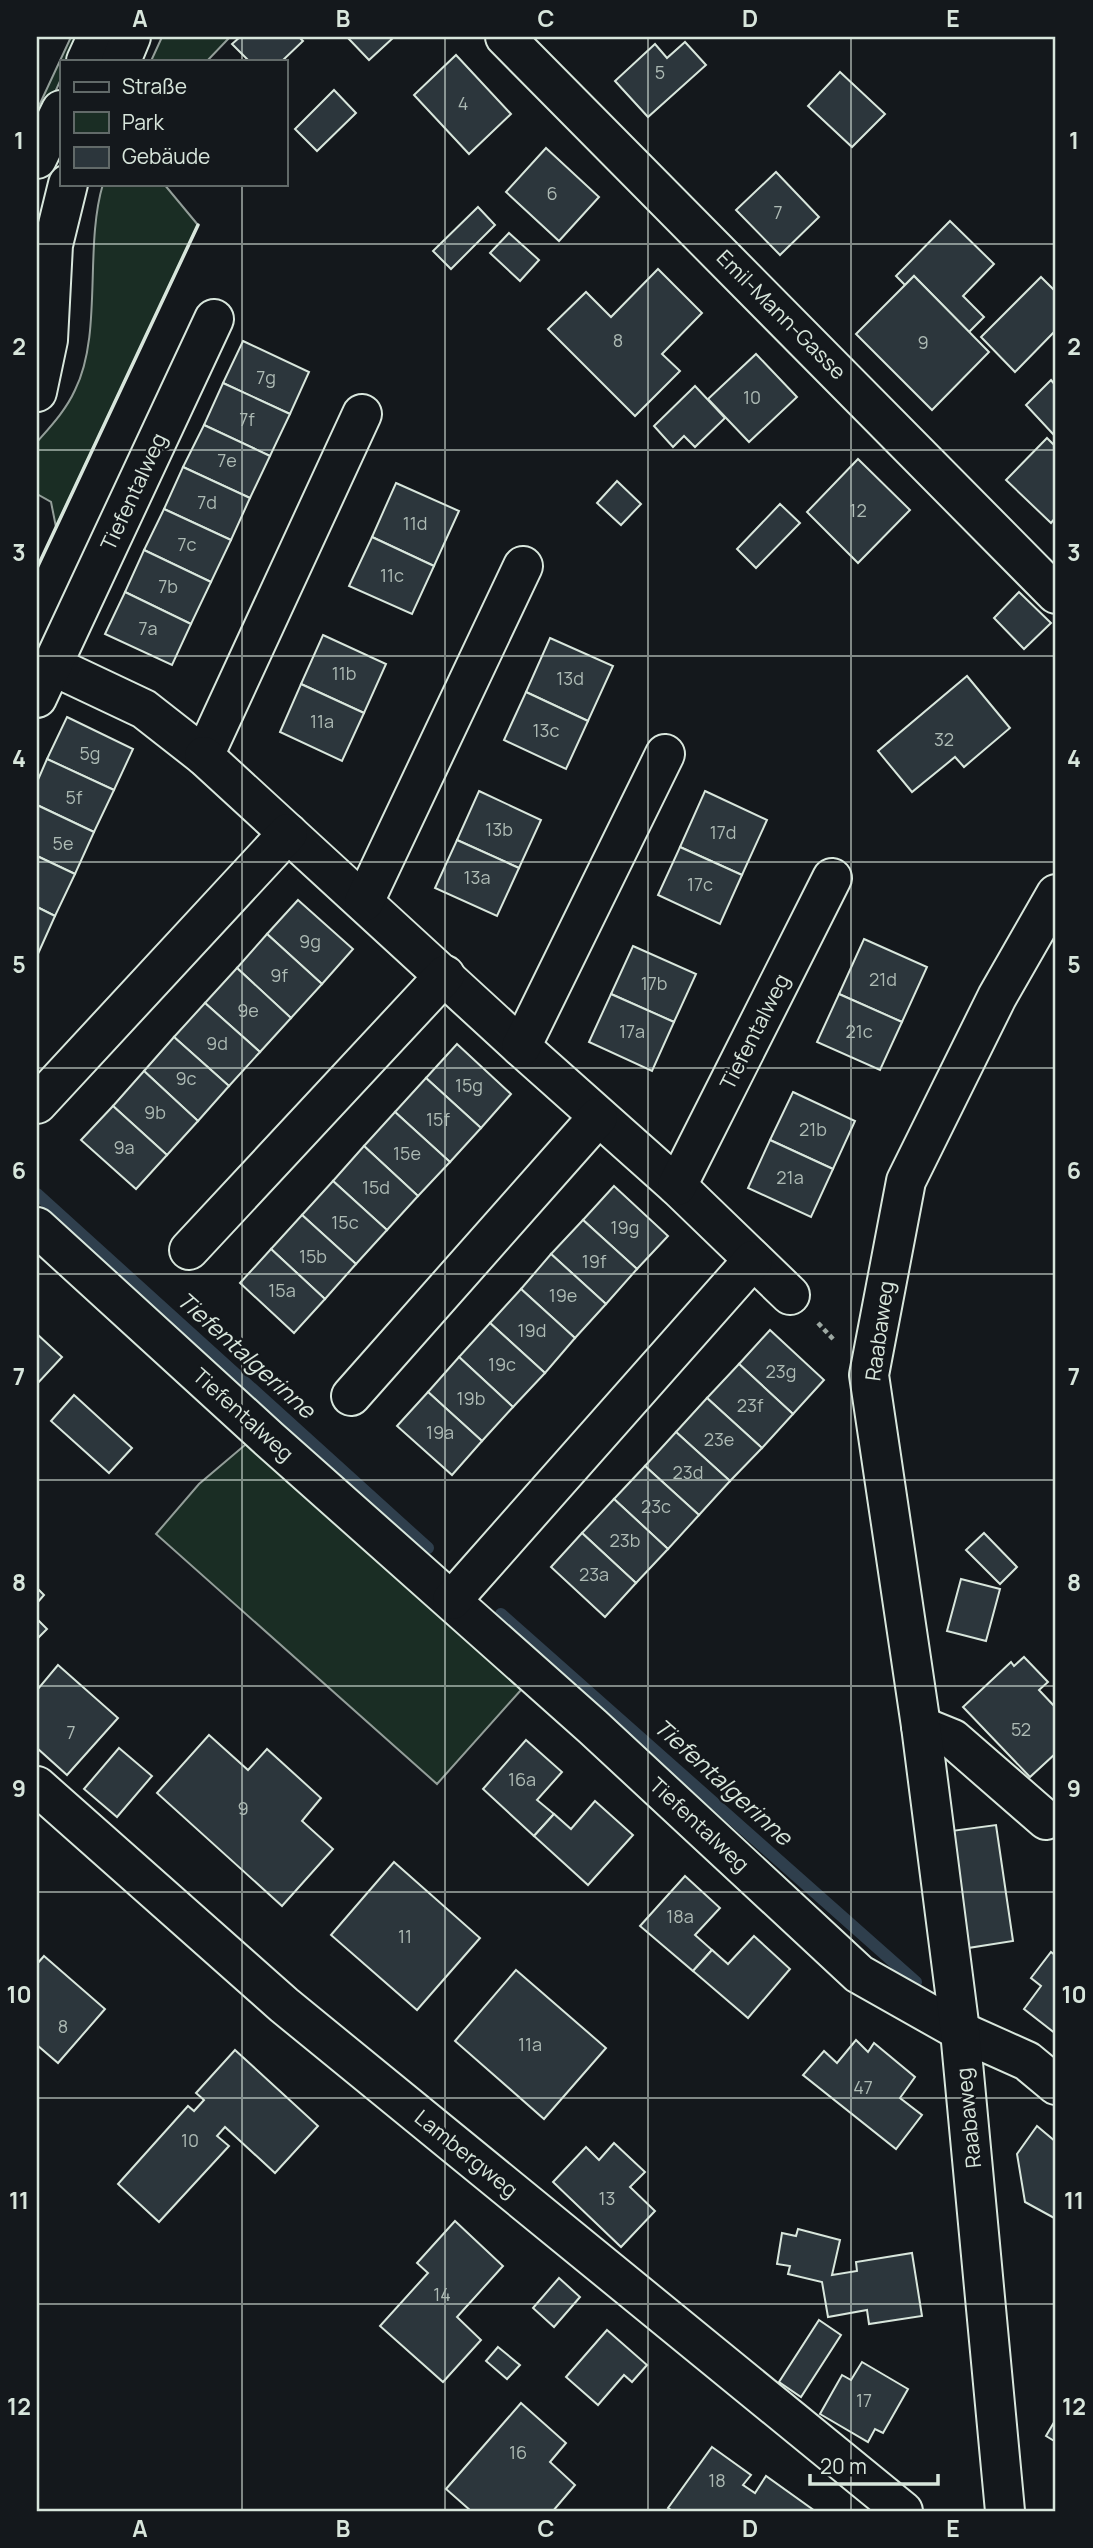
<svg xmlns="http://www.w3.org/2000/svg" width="1093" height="2548" font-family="Manrope,sans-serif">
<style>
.green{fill:#1a2d24;stroke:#939e99;stroke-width:2}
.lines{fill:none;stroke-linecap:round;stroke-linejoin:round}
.stream{stroke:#2f3f4d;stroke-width:12}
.building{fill:#2c363c;stroke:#d8e6dc;stroke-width:2}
.minor-casing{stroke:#d8e6dc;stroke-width:42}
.path{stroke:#9da8a2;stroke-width:4.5;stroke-dasharray:5 3.5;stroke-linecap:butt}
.minor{stroke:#14181c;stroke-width:38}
.wall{stroke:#d8e6dc;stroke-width:3.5}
.grid{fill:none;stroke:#d8e6dc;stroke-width:2;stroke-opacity:0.55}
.labels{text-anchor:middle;stroke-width:5;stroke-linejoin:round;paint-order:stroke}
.number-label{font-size:18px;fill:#adbab4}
.street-label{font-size:21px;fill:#d8e6dc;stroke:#14181c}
.water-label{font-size:23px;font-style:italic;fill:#d8e6dc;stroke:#14181c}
.neatline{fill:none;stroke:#d8e6dc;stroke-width:2.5}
.grid-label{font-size:23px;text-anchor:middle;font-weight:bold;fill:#d8e6dc}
</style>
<rect width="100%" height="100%" fill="#14181c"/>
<!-- green -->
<g class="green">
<path d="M71 37H81L70 61H61V79L37 132V110Z"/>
<path d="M162 37H230L207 61H151Z"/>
<path d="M103 184H164L198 225 56 527 51 502 37 494V442C51 426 66 410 75 390 103 334 84 247 103 184Z"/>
<path d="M252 1439 521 1690 437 1784 156 1534 199 1484Z"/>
</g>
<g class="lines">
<!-- stream -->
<g class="stream">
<path d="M37 1194 428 1548"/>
<path d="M501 1614 916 1982"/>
</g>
</g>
<!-- building -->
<g class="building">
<path d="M240 37H299L303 41 282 61H249L232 44Z"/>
<path d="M347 37H394L369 60Z"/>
<path d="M685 42 706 65 648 117 615 81 655 44 667 58Z"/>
<path d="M456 55 511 114 469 154 414 95Z"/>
<path d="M840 72 885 114 852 147 808 106Z"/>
<path d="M334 90 356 113 317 151 295 129Z"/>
<path d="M546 148 599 197 559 241 506 192Z"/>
<path d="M776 172 819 217 780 255 736 210Z"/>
<path d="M478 207 495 225 451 269 433 251Z"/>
<path d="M950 221 994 264 963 296 984 317 969 332 914 276 905 285 896 276Z"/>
<path d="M509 233 539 260 520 281 490 253Z"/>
<path d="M658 269 702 313 662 354 680 371 635 416 548 329 586 292 611 317Z"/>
<path d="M914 276 989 352 932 410 856 334Z"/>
<path d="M1041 277 1056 292V330L1015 372 981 337Z"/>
<path d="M243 341 309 372 290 414 223 383Z"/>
<path d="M756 354 797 397 749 442 708 399Z"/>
<path d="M1051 380 1056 386V431L1053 434 1026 405Z"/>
<path d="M223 383 290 414 270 456 204 425Z"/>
<path d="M695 386 725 418 695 447 684 436 673 447 654 426Z"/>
<path d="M204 425 270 456 250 498 183 467Z"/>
<path d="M1047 438 1056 447V517L1051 523 1006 480Z"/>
<path d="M858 459 910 510 858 563 807 512Z"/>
<path d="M183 467 250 498 231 540 164 509Z"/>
<path d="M617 481 641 504 621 525 597 503Z"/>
<path d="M396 483 459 511 434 566 372 537Z"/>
<path d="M780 504 800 523 756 568 737 549Z"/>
<path d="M164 509 231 540 211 582 144 550Z"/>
<path d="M372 537 434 566 412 614 349 586Z"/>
<path d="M144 550 211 582 191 624 125 592Z"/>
<path d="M125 592 191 624 172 665 105 634Z"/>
<path d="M1019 592 1051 623 1024 649 994 618Z"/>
<path d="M323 635 386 664 364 713 301 684Z"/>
<path d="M550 638 613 666 588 721 526 692Z"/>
<path d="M967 676 1010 728 964 767 955 757 912 792 878 751Z"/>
<path d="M301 684 364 713 342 761 280 732Z"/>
<path d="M526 692 588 721 566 769 504 740Z"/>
<path d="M67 717 133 749 114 790 47 759Z"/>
<path d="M47 759 114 790 94 832 37 805V782Z"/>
<path d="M479 791 541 820 519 868 457 840Z"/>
<path d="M705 791 767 820 742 875 680 847Z"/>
<path d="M37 805 94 832 75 874 37 856Z"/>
<path d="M457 840 519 868 497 916 435 888Z"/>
<path d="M680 847 742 875 720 924 658 895Z"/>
<path d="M37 856 75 874 55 916 37 907Z"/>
<path d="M298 900 353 949 322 984 267 934Z"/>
<path d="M37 907 55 916 37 956Z"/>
<path d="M267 934 322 984 291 1018 237 968Z"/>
<path d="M864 939 927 967 902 1022 839 994Z"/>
<path d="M633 946 696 974 674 1022 611 994Z"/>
<path d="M237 968 291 1018 260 1052 205 1003Z"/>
<path d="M611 994 674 1022 652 1071 589 1042Z"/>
<path d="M839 994 902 1022 880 1070 817 1042Z"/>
<path d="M205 1003 260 1052 229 1086 174 1037Z"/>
<path d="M174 1037 229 1086 198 1121 144 1071Z"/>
<path d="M457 1044 511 1094 481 1128 426 1078Z"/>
<path d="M144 1071 198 1121 167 1155 113 1106Z"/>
<path d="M426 1078 481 1128 450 1162 395 1112Z"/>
<path d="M793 1092 855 1121 833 1169 770 1140Z"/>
<path d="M113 1106 167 1155 136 1189 81 1140Z"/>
<path d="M395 1112 450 1162 418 1196 364 1146Z"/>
<path d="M770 1140 833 1169 811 1217 748 1188Z"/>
<path d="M364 1146 418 1196 387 1230 333 1181Z"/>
<path d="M333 1181 387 1230 356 1264 302 1215Z"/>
<path d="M614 1186 668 1236 637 1269 583 1220Z"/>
<path d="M302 1215 356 1264 325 1299 271 1249Z"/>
<path d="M583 1220 637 1269 606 1304 551 1254Z"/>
<path d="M271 1249 325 1299 294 1333 240 1283Z"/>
<path d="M551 1254 606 1304 575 1338 521 1289Z"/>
<path d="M521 1289 575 1338 545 1373 490 1323Z"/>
<path d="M490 1323 545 1373 513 1407 459 1357Z"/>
<path d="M770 1330 824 1380 793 1414 739 1364Z"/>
<path d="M37 1334 62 1357 37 1384Z"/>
<path d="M459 1357 513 1407 482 1441 428 1392Z"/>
<path d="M739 1364 793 1414 762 1448 707 1398Z"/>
<path d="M428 1392 482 1441 452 1475 397 1426Z"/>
<path d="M74 1395 132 1448 109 1473 51 1421Z"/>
<path d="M707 1398 762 1448 730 1481 676 1432Z"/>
<path d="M676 1432 730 1481 699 1515 645 1466Z"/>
<path d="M645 1466 699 1515 668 1549 614 1499Z"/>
<path d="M614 1499 668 1549 636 1583 582 1533Z"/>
<path d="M582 1533 636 1583 605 1617 551 1567Z"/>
<path d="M984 1533 1017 1567 1000 1584 966 1550Z"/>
<path d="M961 1579 1000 1589 986 1641 947 1631Z"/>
<path d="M37 1588 44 1595 37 1603Z"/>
<path d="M37 1619 47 1629 37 1639Z"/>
<path d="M1024 1657 1048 1682 1039 1690 1056 1708V1753L1030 1777 963 1707 1011 1662 1014 1666Z"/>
<path d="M58 1665 118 1718 67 1775 37 1748V1690Z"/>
<path d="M209 1735 248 1770 267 1749 321 1798 302 1821 333 1849 282 1906 157 1793Z"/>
<path d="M526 1740 562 1772 537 1800 554 1814 534 1836 483 1789Z"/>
<path d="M119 1748 152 1776 117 1817 84 1789Z"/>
<path d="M595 1801 633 1835 588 1885 534 1836 554 1814 571 1829Z"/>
<path d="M996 1825 1013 1941 968 1948 951 1831Z"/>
<path d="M394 1862 480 1938 417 2010 331 1935Z"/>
<path d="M685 1876 720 1908 695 1935 712 1950 693 1971 640 1926Z"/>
<path d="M754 1936 790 1969 748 2018 693 1971 712 1950 728 1964Z"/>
<path d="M1051 1952 1056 1956V2034L1024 2009 1041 1986 1031 1978Z"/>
<path d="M44 1956 105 2009 58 2063 37 2045V1964Z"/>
<path d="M516 1970 606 2048 544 2119 455 2041Z"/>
<path d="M856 2040 868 2052 874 2043 915 2077 900 2098 922 2115 896 2149 803 2075 824 2051 837 2063Z"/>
<path d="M235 2050 318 2126 275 2173 225 2127 217 2136 229 2146 159 2222 118 2184 188 2106 194 2111 204 2100 196 2093Z"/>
<path d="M1037 2126 1056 2142V2219L1025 2202 1017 2154Z"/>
<path d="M614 2143 645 2172 630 2187 655 2211 621 2247 553 2182 586 2147 599 2160Z"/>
<path d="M455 2221 503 2266 457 2317 481 2340 443 2382 380 2326 428 2273 417 2263Z"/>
<path d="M798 2229 840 2240 832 2275 857 2271 856 2262 912 2253 922 2316 869 2324 867 2310 828 2317 822 2282 788 2274 790 2266 777 2264 782 2233 796 2236Z"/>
<path d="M559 2278 580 2297 554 2327 533 2308Z"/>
<path d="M819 2320 841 2335 801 2397 779 2382Z"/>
<path d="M607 2330 647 2365 632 2382 624 2375 598 2405 566 2377Z"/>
<path d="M498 2347 520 2365 507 2379 486 2361Z"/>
<path d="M862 2362 908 2389 883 2433 875 2429 868 2442 820 2414 842 2375 851 2380Z"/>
<path d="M521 2403 566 2443 550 2462 575 2485 553 2511H471L446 2489Z"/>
<path d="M1056 2419V2442L1046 2436Z"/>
<path d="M712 2447 751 2475 743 2485 755 2493 766 2476 815 2511H673L668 2508Z"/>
</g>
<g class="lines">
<defs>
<g id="minor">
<path d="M505 37 1056 594"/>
<path d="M86 61 97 37"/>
<path d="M121 61 131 37"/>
<path d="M37 159 61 110"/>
<path d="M37 392 48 340 53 245 68 184"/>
<path d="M53 666 144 709 204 756 362 414"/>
<path d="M37 698 214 319"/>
<path d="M204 756 521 1047 677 1186 790 1295"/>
<path d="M364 902 523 566"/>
<path d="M521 1047 665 754"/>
<path d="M37 1104 288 833"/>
<path d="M677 1186 832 878"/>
<path d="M37 1227 269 1439 593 1727 859 1974 960 2031 1027 2061 1056 2085"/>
<path d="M189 1250 445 975"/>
<path d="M351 1396 598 1117"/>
<path d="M452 1600 753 1260"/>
<path d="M921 1726 953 1739 1046 1820"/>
<path d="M37 1786 284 2005 903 2511"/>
<path d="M1005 2511 960 2031 921 1726 869 1375 906 1181 997 997 1056 894"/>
</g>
</defs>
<!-- minor casing -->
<use href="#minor" class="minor-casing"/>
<!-- path -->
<path class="path" d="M818 1323 834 1340"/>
<!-- minor -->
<use href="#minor" class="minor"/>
<!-- wall -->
<path class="wall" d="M37 568 198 225"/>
</g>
<!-- grid -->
<path class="grid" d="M242 37V61M445 37V2511M648 37V2511M851 37V2511M242 184V2511M37 244H1056M37 450H1056M37 656H1056M37 862H1056M37 1068H1056M37 1274H1056M37 1480H1056M37 1686H1056M37 1892H1056M37 2098H1056M37 2304H1056"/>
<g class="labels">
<!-- number labels -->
<g class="number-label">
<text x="660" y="79">5</text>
<text x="463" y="110">4</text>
<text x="552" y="200">6</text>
<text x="778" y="219">7</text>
<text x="618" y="347">8</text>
<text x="923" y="349">9</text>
<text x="266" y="384">7g</text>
<text x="752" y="404">10</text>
<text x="247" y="426">7f</text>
<text x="227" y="467">7e</text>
<text x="207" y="509">7d</text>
<text x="858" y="517">12</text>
<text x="415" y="530">11d</text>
<text x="187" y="551">7c</text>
<text x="392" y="582">11c</text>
<text x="168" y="593">7b</text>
<text x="148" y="635">7a</text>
<text x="344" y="680">11b</text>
<text x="570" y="685">13d</text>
<text x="322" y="728">11a</text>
<text x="546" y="737">13c</text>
<text x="944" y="746">32</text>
<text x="90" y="760">5g</text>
<text x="74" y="804">5f</text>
<text x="499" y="836">13b</text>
<text x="723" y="839">17d</text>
<text x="63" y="850">5e</text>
<text x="477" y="884">13a</text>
<text x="700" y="891">17c</text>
<text x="310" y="948">9g</text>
<text x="279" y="982">9f</text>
<text x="883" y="986">21d</text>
<text x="654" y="990">17b</text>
<text x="248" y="1017">9e</text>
<text x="632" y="1038">17a</text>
<text x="859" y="1038">21c</text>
<text x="217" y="1050">9d</text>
<text x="186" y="1085">9c</text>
<text x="469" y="1092">15g</text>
<text x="155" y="1119">9b</text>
<text x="438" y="1126">15f</text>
<text x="813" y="1136">21b</text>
<text x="124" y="1154">9a</text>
<text x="407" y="1160">15e</text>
<text x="790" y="1184">21a</text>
<text x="376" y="1194">15d</text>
<text x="345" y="1229">15c</text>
<text x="625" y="1234">19g</text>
<text x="313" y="1263">15b</text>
<text x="594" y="1268">19f</text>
<text x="282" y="1297">15a</text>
<text x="563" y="1302">19e</text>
<text x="532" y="1337">19d</text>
<text x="502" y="1371">19c</text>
<text x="781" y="1378">23g</text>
<text x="471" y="1405">19b</text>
<text x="750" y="1412">23f</text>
<text x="440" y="1439">19a</text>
<text x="719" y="1446">23e</text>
<text x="688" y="1479">23d</text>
<text x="656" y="1513">23c</text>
<text x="625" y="1547">23b</text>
<text x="594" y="1581">23a</text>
<text x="1021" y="1736">52</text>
<text x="71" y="1739">7</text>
<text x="522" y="1786">16a</text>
<text x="243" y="1815">9</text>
<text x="680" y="1923">18a</text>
<text x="405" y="1943">11</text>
<text x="63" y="2033">8</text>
<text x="530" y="2051">11a</text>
<text x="863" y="2094">47</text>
<text x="190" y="2147">10</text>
<text x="607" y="2205">13</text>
<text x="442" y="2301">14</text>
<text x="864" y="2407">17</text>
<text x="518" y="2459">16</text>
<text x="717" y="2487">18</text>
</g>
<!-- street labels -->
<g class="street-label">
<text transform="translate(781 315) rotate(45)" y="7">Emil-Mann-Gasse</text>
<text transform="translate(134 492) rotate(-65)" y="7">Tiefentalweg</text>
<text transform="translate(755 1032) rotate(-63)" y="7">Tiefentalweg</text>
<text transform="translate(880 1331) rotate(-82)" y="7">Raabaweg</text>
<text transform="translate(243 1415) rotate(42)" y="7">Tiefentalweg</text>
<text transform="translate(699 1825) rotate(43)" y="7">Tiefentalweg</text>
<text transform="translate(969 2118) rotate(-96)" y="7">Raabaweg</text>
<text transform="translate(466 2154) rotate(39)" y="7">Lambergweg</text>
</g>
<!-- water labels -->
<g class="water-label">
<text transform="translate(246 1355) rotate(42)" y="8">Tiefentalgerinne</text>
<text transform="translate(723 1782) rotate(42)" y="8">Tiefentalgerinne</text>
</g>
</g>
<!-- border -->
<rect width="1093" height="2548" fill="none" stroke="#14181c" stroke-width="77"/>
<!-- legend -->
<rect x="60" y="60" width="228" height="126" fill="#14181c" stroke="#626a69" stroke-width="2"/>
<rect x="74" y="82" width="35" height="10" fill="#14181c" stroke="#626a69" stroke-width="2"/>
<text x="122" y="94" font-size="21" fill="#d8e6dc">Straße</text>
<rect x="74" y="112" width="35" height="21" fill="#1a2d24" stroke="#626a69" stroke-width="2"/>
<text x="122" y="130" font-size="21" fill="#d8e6dc">Park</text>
<rect x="74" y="147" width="35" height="21" fill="#2c363c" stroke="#626a69" stroke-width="2"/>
<text x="122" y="164" font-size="21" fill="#d8e6dc">Gebäude</text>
<!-- scale -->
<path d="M810 2474v10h128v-10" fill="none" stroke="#d8e6dc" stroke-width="3.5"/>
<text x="820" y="2474" font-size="21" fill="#d8e6dc" stroke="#14181c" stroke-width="5" paint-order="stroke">20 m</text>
<rect x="38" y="38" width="1016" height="2472" class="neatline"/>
<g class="grid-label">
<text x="140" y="27">A</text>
<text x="343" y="27">B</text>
<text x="546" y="27">C</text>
<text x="750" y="27">D</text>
<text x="953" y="27">E</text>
<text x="19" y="149">1</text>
<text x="1074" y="149">1</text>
<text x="19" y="355">2</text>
<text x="1074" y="355">2</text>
<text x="19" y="561">3</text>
<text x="1074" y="561">3</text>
<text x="19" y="767">4</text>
<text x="1074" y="767">4</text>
<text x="19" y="973">5</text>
<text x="1074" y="973">5</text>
<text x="19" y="1179">6</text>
<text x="1074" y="1179">6</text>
<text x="19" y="1385">7</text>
<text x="1074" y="1385">7</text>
<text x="19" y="1591">8</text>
<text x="1074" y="1591">8</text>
<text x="19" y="1797">9</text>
<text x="1074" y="1797">9</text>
<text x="19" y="2003">10</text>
<text x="1074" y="2003">10</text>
<text x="19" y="2209">11</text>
<text x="1074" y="2209">11</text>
<text x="19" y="2415">12</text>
<text x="1074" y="2415">12</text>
<text x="140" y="2537">A</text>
<text x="343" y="2537">B</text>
<text x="546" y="2537">C</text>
<text x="750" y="2537">D</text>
<text x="953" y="2537">E</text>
</g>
</svg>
